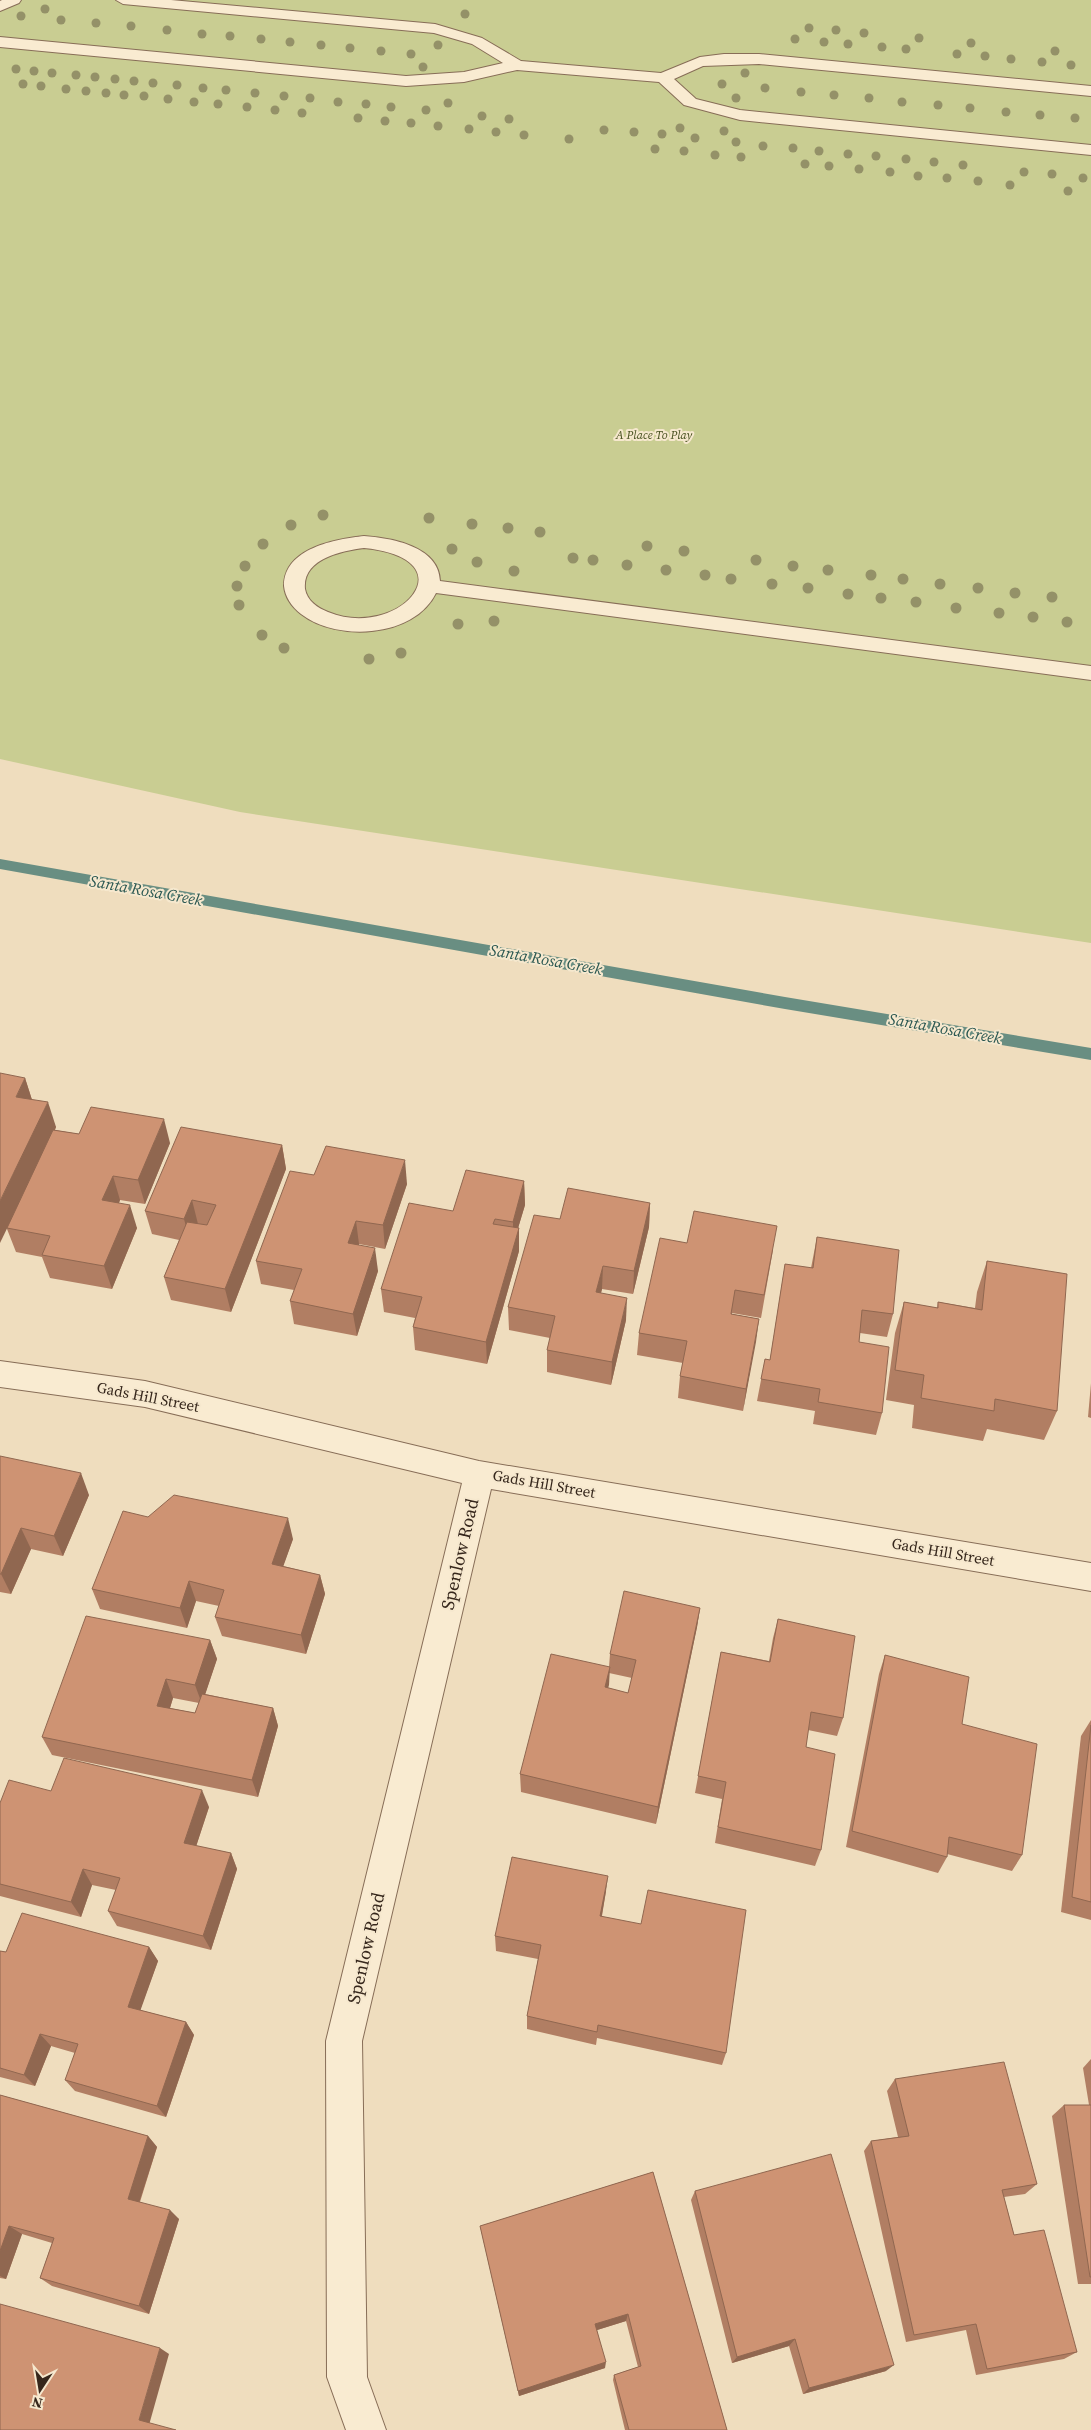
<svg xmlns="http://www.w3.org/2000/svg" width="1091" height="2430" font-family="'Source Serif 4',serif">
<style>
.green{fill:#c9cd92}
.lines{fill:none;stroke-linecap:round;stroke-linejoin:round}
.stream{fill:#698e82;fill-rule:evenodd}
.service-casing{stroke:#876d57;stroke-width:2}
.minor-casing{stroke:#876d57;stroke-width:2}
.service{fill:#f9ebd1;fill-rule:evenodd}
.minor{fill:#f9ebd1;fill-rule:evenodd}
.tree{fill:#949168}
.wall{fill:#b17e63;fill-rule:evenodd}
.shaded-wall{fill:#906750}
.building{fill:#ce9373;stroke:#906750}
.labels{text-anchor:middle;stroke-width:4;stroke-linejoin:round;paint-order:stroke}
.far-park-label{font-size:12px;font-style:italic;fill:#4a5322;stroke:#f6e8ce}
.street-label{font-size:15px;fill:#36271c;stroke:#f6e8ce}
.water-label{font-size:16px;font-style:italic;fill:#2a5751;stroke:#f6e8ce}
.near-street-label{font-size:18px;fill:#36271c;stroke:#f6e8ce}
</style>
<rect width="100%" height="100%" fill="#efddbe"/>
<!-- green -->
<path class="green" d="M0 0H1091V943L240 812 0 759Z"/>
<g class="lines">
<!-- stream -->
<path class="stream" d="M0 859 785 997 1091 1048V1060L785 1009 0 869Z"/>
<defs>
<g id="service">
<path d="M2 0H21L19 3 0 11V1Z"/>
<path d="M116 0H171L435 24 482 38 521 61 661 73 700 57 724 54H759L1091 86V96L759 64 703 66 674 79 696 99 740 110 1091 145V155L740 120 684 105 659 82 517 70 464 82 406 86 0 47V37L406 76 464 72 503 63 472 44 434 33 123 4Z"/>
<path d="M364 536C391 538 439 546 440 581L1091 666V680L436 593C414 638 337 642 301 614 292 607 285 597 284 586 284 548 336 539 364 536ZM364 548C472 559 398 641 328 612 318 608 307 601 305 589 302 559 341 551 364 548Z"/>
</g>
<path id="minor" d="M0 1361 145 1381 479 1461 1091 1563V1591L491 1489 362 2041 367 2377 386 2430H346L327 2377 326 2041 462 1483 145 1407 0 1387Z"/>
</defs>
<!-- service casing -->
<use href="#service" class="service-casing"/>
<!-- minor casing -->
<use href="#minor" class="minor-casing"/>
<!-- service -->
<use href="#service" class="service"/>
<!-- minor -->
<use href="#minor" class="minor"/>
</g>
<!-- trees -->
<g class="tree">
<circle cx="45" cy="9" r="4.5"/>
<circle cx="465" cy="14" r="4.5"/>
<circle cx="21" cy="16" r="4.5"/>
<circle cx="61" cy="20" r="4.5"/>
<circle cx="96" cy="23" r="4.5"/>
<circle cx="131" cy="26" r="4.5"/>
<circle cx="809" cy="28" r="4.5"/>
<circle cx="167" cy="30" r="4.5"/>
<circle cx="836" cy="30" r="4.5"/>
<circle cx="864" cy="33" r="4.5"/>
<circle cx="202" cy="34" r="4.5"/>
<circle cx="230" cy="36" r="4.5"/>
<circle cx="919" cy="38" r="4.5"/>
<circle cx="261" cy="39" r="4.5"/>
<circle cx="795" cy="39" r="4.5"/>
<circle cx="290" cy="42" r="4.5"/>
<circle cx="824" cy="42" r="4.5"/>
<circle cx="971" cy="43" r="4.5"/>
<circle cx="848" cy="44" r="4.5"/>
<circle cx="321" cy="45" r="4.5"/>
<circle cx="438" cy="45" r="4.5"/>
<circle cx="882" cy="47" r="4.5"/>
<circle cx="350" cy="48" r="4.5"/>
<circle cx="906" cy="49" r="4.5"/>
<circle cx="381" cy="51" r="4.5"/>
<circle cx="1055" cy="51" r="4.5"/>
<circle cx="411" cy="54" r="4.5"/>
<circle cx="957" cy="54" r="4.5"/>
<circle cx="985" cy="56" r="4.5"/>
<circle cx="1011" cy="59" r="4.5"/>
<circle cx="1042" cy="62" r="4.5"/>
<circle cx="1071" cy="65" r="4.5"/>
<circle cx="423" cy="67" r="4.5"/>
<circle cx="16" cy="69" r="4.5"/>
<circle cx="34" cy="71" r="4.5"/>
<circle cx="52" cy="73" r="4.5"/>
<circle cx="745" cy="73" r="4.5"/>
<circle cx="76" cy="75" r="4.5"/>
<circle cx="95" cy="77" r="4.5"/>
<circle cx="115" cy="79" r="4.5"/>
<circle cx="134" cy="81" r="4.5"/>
<circle cx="153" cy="83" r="4.5"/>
<circle cx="23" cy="84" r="4.5"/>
<circle cx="722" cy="84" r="4.5"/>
<circle cx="177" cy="85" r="4.5"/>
<circle cx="41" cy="86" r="4.5"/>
<circle cx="203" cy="88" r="4.5"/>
<circle cx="765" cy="88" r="4.5"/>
<circle cx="66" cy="89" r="4.5"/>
<circle cx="226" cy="90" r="4.5"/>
<circle cx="86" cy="91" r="4.5"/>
<circle cx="801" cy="92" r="4.5"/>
<circle cx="106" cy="93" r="4.5"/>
<circle cx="255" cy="93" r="4.5"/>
<circle cx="124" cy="95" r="4.5"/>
<circle cx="834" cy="95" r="4.5"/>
<circle cx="144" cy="96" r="4.5"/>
<circle cx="284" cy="96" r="4.5"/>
<circle cx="310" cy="98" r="4.5"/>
<circle cx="736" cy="98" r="4.5"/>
<circle cx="869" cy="98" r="4.5"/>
<circle cx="168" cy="99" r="4.5"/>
<circle cx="194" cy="102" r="4.5"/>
<circle cx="338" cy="102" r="4.5"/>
<circle cx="902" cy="102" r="4.5"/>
<circle cx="448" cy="103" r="4.5"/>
<circle cx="218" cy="104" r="4.5"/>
<circle cx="366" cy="104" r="4.5"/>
<circle cx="938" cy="105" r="4.5"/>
<circle cx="247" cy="107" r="4.5"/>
<circle cx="391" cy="107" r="4.5"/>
<circle cx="970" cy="108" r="4.5"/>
<circle cx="275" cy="110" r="4.5"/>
<circle cx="426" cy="110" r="4.5"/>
<circle cx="1006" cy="112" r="4.5"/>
<circle cx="302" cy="113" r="4.5"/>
<circle cx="1040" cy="115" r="4.5"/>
<circle cx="482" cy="116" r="4.5"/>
<circle cx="358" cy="118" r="4.5"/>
<circle cx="1075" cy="118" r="4.5"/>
<circle cx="509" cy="119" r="4.5"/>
<circle cx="385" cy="121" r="4.5"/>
<circle cx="411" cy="123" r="4.5"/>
<circle cx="438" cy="126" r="4.5"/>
<circle cx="680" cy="128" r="4.5"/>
<circle cx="469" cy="129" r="4.5"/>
<circle cx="604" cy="130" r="4.5"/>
<circle cx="724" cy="131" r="4.5"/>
<circle cx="496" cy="132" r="4.5"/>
<circle cx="634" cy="132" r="4.5"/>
<circle cx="662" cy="134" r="4.5"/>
<circle cx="524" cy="135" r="4.5"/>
<circle cx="695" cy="138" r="4.5"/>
<circle cx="569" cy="139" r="4.5"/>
<circle cx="736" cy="142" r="4.5"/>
<circle cx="763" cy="146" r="4.5"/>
<circle cx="793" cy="148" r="4.5"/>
<circle cx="655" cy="149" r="4.5"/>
<circle cx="684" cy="151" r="4.5"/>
<circle cx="819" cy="151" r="4.5"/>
<circle cx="848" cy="154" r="4.5"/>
<circle cx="715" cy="155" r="4.5"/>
<circle cx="876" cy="156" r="4.5"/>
<circle cx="741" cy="157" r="4.5"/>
<circle cx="906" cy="159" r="4.5"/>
<circle cx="934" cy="162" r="4.5"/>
<circle cx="805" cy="164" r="4.5"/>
<circle cx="963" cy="165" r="4.5"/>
<circle cx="829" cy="166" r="4.5"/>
<circle cx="859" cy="169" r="4.5"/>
<circle cx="890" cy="172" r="4.5"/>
<circle cx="1024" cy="172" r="4.5"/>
<circle cx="1052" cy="174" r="4.5"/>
<circle cx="918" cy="176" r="4.5"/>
<circle cx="947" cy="178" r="4.5"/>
<circle cx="1083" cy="178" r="4.5"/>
<circle cx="978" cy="181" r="4.5"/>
<circle cx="1010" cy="185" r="4.5"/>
<circle cx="1068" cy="191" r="4.5"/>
<circle cx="323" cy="515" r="5.5"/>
<circle cx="429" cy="518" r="5.5"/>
<circle cx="472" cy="524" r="5.5"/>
<circle cx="291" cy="525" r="5.5"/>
<circle cx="508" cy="528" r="5.5"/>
<circle cx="540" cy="532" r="5.5"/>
<circle cx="263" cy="544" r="5.5"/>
<circle cx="647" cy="546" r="5.5"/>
<circle cx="452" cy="549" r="5.5"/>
<circle cx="684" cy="551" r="5.5"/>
<circle cx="573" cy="558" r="5.5"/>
<circle cx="593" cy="560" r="5.5"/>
<circle cx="756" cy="560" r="5.5"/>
<circle cx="477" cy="562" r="5.5"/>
<circle cx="627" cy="565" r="5.5"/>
<circle cx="245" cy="566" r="5.5"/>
<circle cx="793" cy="566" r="5.5"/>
<circle cx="666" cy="570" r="5.5"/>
<circle cx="828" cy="570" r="5.5"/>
<circle cx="514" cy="571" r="5.5"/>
<circle cx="705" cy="575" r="5.5"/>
<circle cx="871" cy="575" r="5.5"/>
<circle cx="731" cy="579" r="5.5"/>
<circle cx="903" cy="579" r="5.5"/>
<circle cx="772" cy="584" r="5.5"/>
<circle cx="940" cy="584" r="5.5"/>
<circle cx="237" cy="586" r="5.5"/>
<circle cx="808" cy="588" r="5.5"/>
<circle cx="978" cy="588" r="5.5"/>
<circle cx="1015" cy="593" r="5.5"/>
<circle cx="848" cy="594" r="5.5"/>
<circle cx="1052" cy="597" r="5.5"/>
<circle cx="881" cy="598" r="5.5"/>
<circle cx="916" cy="602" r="5.5"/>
<circle cx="239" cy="605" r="5.5"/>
<circle cx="956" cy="608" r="5.5"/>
<circle cx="999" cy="613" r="5.5"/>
<circle cx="1033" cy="617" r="5.5"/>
<circle cx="494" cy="621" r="5.5"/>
<circle cx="1067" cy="622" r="5.5"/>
<circle cx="458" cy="624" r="5.5"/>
<circle cx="262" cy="635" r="5.5"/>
<circle cx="284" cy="648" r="5.5"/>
<circle cx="401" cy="653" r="5.5"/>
<circle cx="369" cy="659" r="5.5"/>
</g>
<!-- wall -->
<g class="wall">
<path d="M25 1078 32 1100 56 1127 55 1130 79 1134 170 1143 145 1204 120 1200 119 1203 137 1228 112 1289 50 1278 42 1257 16 1252 7 1229Z"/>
<path d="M282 1145 286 1169 231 1312 171 1300 164 1277 179 1240 152 1234 145 1211Z"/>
<path d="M314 1175 407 1184 385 1249 359 1244V1245L378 1271 357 1336 294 1324 290 1301 294 1290 261 1284 256 1261Z"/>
<path d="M524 1181 525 1205 518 1228H519V1251L487 1364 415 1350 413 1327 415 1318 384 1312 381 1289 453 1211Z"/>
<path d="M650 1203 649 1227 633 1294 602 1289 601 1293 626 1320 611 1385 547 1372V1350L550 1338 509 1330 508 1307 560 1219Z"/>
<path d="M817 1237 893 1314 887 1337 860 1333 859 1342 882 1413 876 1435 813 1424 815 1411 757 1401 765 1359 770 1360 785 1264 811 1268Z"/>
<path d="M687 1243 773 1250 761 1318 732 1313V1314L759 1319 743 1411 678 1398 680 1376 683 1363 637 1355 639 1333Z"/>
<path d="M987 1261 1057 1411 1044 1440 987 1429 983 1441 912 1428 914 1405 886 1400 895 1333 904 1302 937 1308 938 1302 975 1308 977 1292Z"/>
<path d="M1091 1383V1418L1088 1417Z"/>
<path d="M0 1456 89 1495 63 1556 31 1549 11 1594 0 1592Z"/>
<path d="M148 1517 293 1539 283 1566 320 1575 325 1594 306 1654 222 1636 215 1617 219 1606 196 1601 187 1628 100 1609 92 1589Z"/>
<path d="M700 1608 697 1627 656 1824 521 1792 520 1774 609 1667 610 1654ZM609 1673 632 1678 628 1693 608 1688Z"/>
<path d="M778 1619 843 1718 837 1736 808 1730 806 1747 821 1850 815 1866 715 1843 722 1799 695 1793 721 1652 769 1661 773 1638Z"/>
<path d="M210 1640 217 1659 205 1694 273 1708 278 1726 258 1797 52 1755 42 1737ZM173 1698 199 1703 195 1713 170 1708Z"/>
<path d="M885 1655 962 1724 1022 1855 1012 1871 947 1854V1857L938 1873 846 1847 879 1674Z"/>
<path d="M1091 1720V1920L1061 1912 1081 1736Z"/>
<path d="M51 1791 209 1807 196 1846 231 1853 237 1869 211 1950 117 1926 108 1911 116 1890 92 1885 81 1917 0 1896V1803Z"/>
<path d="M606 1891 602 1916 726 2053 722 2065 597 2038 596 2045 527 2029V2016L538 1959 496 1951 495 1936Z"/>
<path d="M149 1947 158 1961 140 2010 186 2022 194 2035 166 2117 75 2091 65 2080 75 2053 51 2046 35 2086 0 2077V1951L6 1952Z"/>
<path d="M1091 2059V2284H1078L1052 2116 1064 2105H1089L1083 2068Z"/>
<path d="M895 2079 1037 2184 1025 2194 1004 2197 1014 2235 1077 2352 1064 2359 976 2375 966 2330 906 2342 864 2151 871 2141 898 2137 887 2091Z"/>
<path d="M0 2095 148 2136 157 2147 140 2202 179 2219 149 2314 52 2286 40 2278 52 2243 22 2234 6 2279 0 2278Z"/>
<path d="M653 2172 727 2430H625L613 2380 614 2375 638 2367 626 2321 597 2330 605 2368 519 2396 480 2226Z"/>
<path d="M695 2191 886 2371 803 2394 789 2346 732 2363 691 2200Z"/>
</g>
<!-- shaded-wall -->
<g class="shaded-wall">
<path d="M25 1078 33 1103 16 1097Z"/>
<path d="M48 1102 56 1127 0 1243V1201Z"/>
<path d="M164 1119 170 1143 145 1204 138 1180Z"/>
<path d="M282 1145 286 1169 231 1312 225 1289Z"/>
<path d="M405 1160 407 1184 385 1249 383 1225Z"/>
<path d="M113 1176 120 1200 110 1224 102 1200Z"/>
<path d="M524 1181 525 1205 513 1245V1222Z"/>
<path d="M192 1200 198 1224 190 1242 184 1219Z"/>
<path d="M650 1203 649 1227 633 1294 634 1271Z"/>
<path d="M130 1205 137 1228 112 1289 104 1266Z"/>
<path d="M356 1221 359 1244 352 1267 348 1243Z"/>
<path d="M519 1228V1251L487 1364 486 1342Z"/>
<path d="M375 1248 378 1271 357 1336 353 1314Z"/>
<path d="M603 1266 602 1289 595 1315 596 1292Z"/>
<path d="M627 1298 626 1320 611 1385 612 1362Z"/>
<path d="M759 1319 756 1342 743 1411 746 1389Z"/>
<path d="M81 1473 89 1495 63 1556 54 1536Z"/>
<path d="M288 1518 293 1539 277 1584 272 1564Z"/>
<path d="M21 1528 31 1549 11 1594 1 1574Z"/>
<path d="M320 1575 325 1594 306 1654 301 1635Z"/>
<path d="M189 1581 196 1601 187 1628 180 1608Z"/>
<path d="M700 1608 697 1627 656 1824 658 1807Z"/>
<path d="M210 1640 217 1659 202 1704 195 1685Z"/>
<path d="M610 1667 609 1685 603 1706 605 1687Z"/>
<path d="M166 1679 173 1698 165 1724 157 1706Z"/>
<path d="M273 1708 278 1726 258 1797 252 1780Z"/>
<path d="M202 1790 209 1807 192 1859 184 1843Z"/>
<path d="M231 1853 237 1869 211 1950 203 1936Z"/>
<path d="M83 1869 92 1885 81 1917 71 1902Z"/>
<path d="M608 1876 606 1891 599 1931 600 1916Z"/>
<path d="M149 1947 158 1961 137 2020 128 2007Z"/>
<path d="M186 2022 194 2035 166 2117 157 2106Z"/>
<path d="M40 2034 51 2046 35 2086 24 2075Z"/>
<path d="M148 2136 157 2147 137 2209 128 2199Z"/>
<path d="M170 2210 179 2219 149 2314 139 2306Z"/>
<path d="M9 2226 22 2234 6 2279 0 2276V2251Z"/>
<path d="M628 2314 626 2321 594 2331 595 2324Z"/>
<path d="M795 2339 789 2346 732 2363 737 2357Z"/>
<path d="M160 2348 169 2354 149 2425 139 2420Z"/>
<path d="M606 2362 605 2368 519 2396 518 2391Z"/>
<path d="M894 2365 886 2371 803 2394 809 2388Z"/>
</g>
<!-- building -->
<g class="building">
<path d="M0 1073 25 1078 16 1097 48 1102 0 1201Z"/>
<path d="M91 1107 164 1119 138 1180 113 1176 102 1200 130 1205 104 1266 42 1255 50 1236 7 1228 53 1130 79 1134Z"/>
<path d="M181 1127 282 1145 225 1289 164 1277 187 1222 207 1225 216 1205 192 1200 184 1219 145 1211Z"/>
<path d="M326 1146 405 1160 383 1225 356 1221 348 1243 375 1248 353 1314 290 1301 302 1269 256 1261 290 1171 314 1175Z"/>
<path d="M466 1170 524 1181 513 1222 495 1219 493 1224 519 1228 486 1342 413 1327 422 1297 381 1289 409 1203 453 1211Z"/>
<path d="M568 1188 650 1203 634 1271 603 1266 596 1292 627 1298 612 1362 547 1350 555 1316 508 1307 534 1215 560 1219Z"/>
<path d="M694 1211 777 1226 764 1295 735 1290 731 1314 759 1319 746 1389 680 1376 687 1341 639 1333 660 1238 687 1243Z"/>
<path d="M817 1237 899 1250 893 1314 862 1310 859 1342 889 1347 882 1413 818 1402 820 1389 761 1379 765 1359 770 1360 785 1264 813 1268Z"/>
<path d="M987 1261 1067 1274 1057 1411 995 1399 994 1411 921 1398 924 1375 895 1370 904 1302 938 1308V1302L982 1310Z"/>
<path d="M0 1456 81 1473 54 1536 21 1528 1 1574H0Z"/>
<path d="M174 1495 288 1518 272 1564 320 1575 301 1635 215 1617 224 1590 189 1581 180 1608 92 1589 123 1511 148 1517Z"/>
<path d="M624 1591 700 1608 658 1807 520 1774 551 1654 610 1667 605 1687 628 1693 636 1660 610 1654Z"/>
<path d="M86 1616 210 1640 195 1685 166 1679 157 1706 195 1713 202 1694 273 1708 252 1780 42 1737Z"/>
<path d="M778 1619 855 1636 843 1718 811 1712 806 1747 835 1754 821 1850 718 1827 726 1782 698 1776 721 1652 770 1662Z"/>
<path d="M885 1655 969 1677 962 1724 1037 1744 1022 1855 949 1837 947 1857 852 1831Z"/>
<path d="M1091 1725V1902L1072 1897Z"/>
<path d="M64 1758 202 1790 184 1843 231 1853 203 1936 108 1911 120 1878 83 1869 71 1902 0 1884V1803L9 1780 51 1791Z"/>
<path d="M512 1857 608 1876 600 1916 641 1924 648 1890 746 1910 726 2053 598 2025 597 2032 527 2016 541 1945 495 1936Z"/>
<path d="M22 1913 149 1947 128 2007 186 2022 157 2106 65 2080 78 2044 40 2034 24 2075 0 2068V1951L6 1952Z"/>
<path d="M1004 2062 1037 2184 1002 2190 1014 2235 1044 2230 1077 2352 987 2369 976 2324 914 2335 871 2141 909 2136 895 2079Z"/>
<path d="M0 2095 148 2136 128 2199 170 2210 139 2306 40 2278 54 2238 9 2226 0 2251Z"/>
<path d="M1064 2105H1091V2277H1090Z"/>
<path d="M831 2154 894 2365 809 2388 795 2339 737 2357 695 2191Z"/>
<path d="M653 2172 727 2430H629L614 2375 641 2366 628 2314 595 2324 606 2362 518 2391 480 2226Z"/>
<path d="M0 2304 160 2348 139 2420 176 2430H0Z"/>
</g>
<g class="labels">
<!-- far-park labels -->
<g class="far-park-label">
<text x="654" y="439">A Place To Play</text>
</g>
<!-- street labels -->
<g class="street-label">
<text transform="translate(148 1397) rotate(11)" y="5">Gads Hill Street</text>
<text transform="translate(544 1484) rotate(10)" y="5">Gads Hill Street</text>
<text transform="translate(943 1552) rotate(10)" y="5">Gads Hill Street</text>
</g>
<!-- water labels -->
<g class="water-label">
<text transform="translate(146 890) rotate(10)" y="6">Santa Rosa Creek</text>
<text transform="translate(546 959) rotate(10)" y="6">Santa Rosa Creek</text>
<text transform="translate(945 1028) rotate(10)" y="6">Santa Rosa Creek</text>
</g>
<!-- near-street labels -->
<g class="near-street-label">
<text transform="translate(460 1554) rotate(-77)" y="6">Spenlow Road</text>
<text transform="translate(366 1948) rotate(-77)" y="6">Spenlow Road</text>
</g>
</g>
<!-- north arrow -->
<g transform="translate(40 2390) rotate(192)" stroke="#f6e8ce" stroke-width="4" paint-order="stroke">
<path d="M0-4L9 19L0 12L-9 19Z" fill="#36271c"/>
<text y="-8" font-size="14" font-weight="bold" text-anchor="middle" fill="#36271c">N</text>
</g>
</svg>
